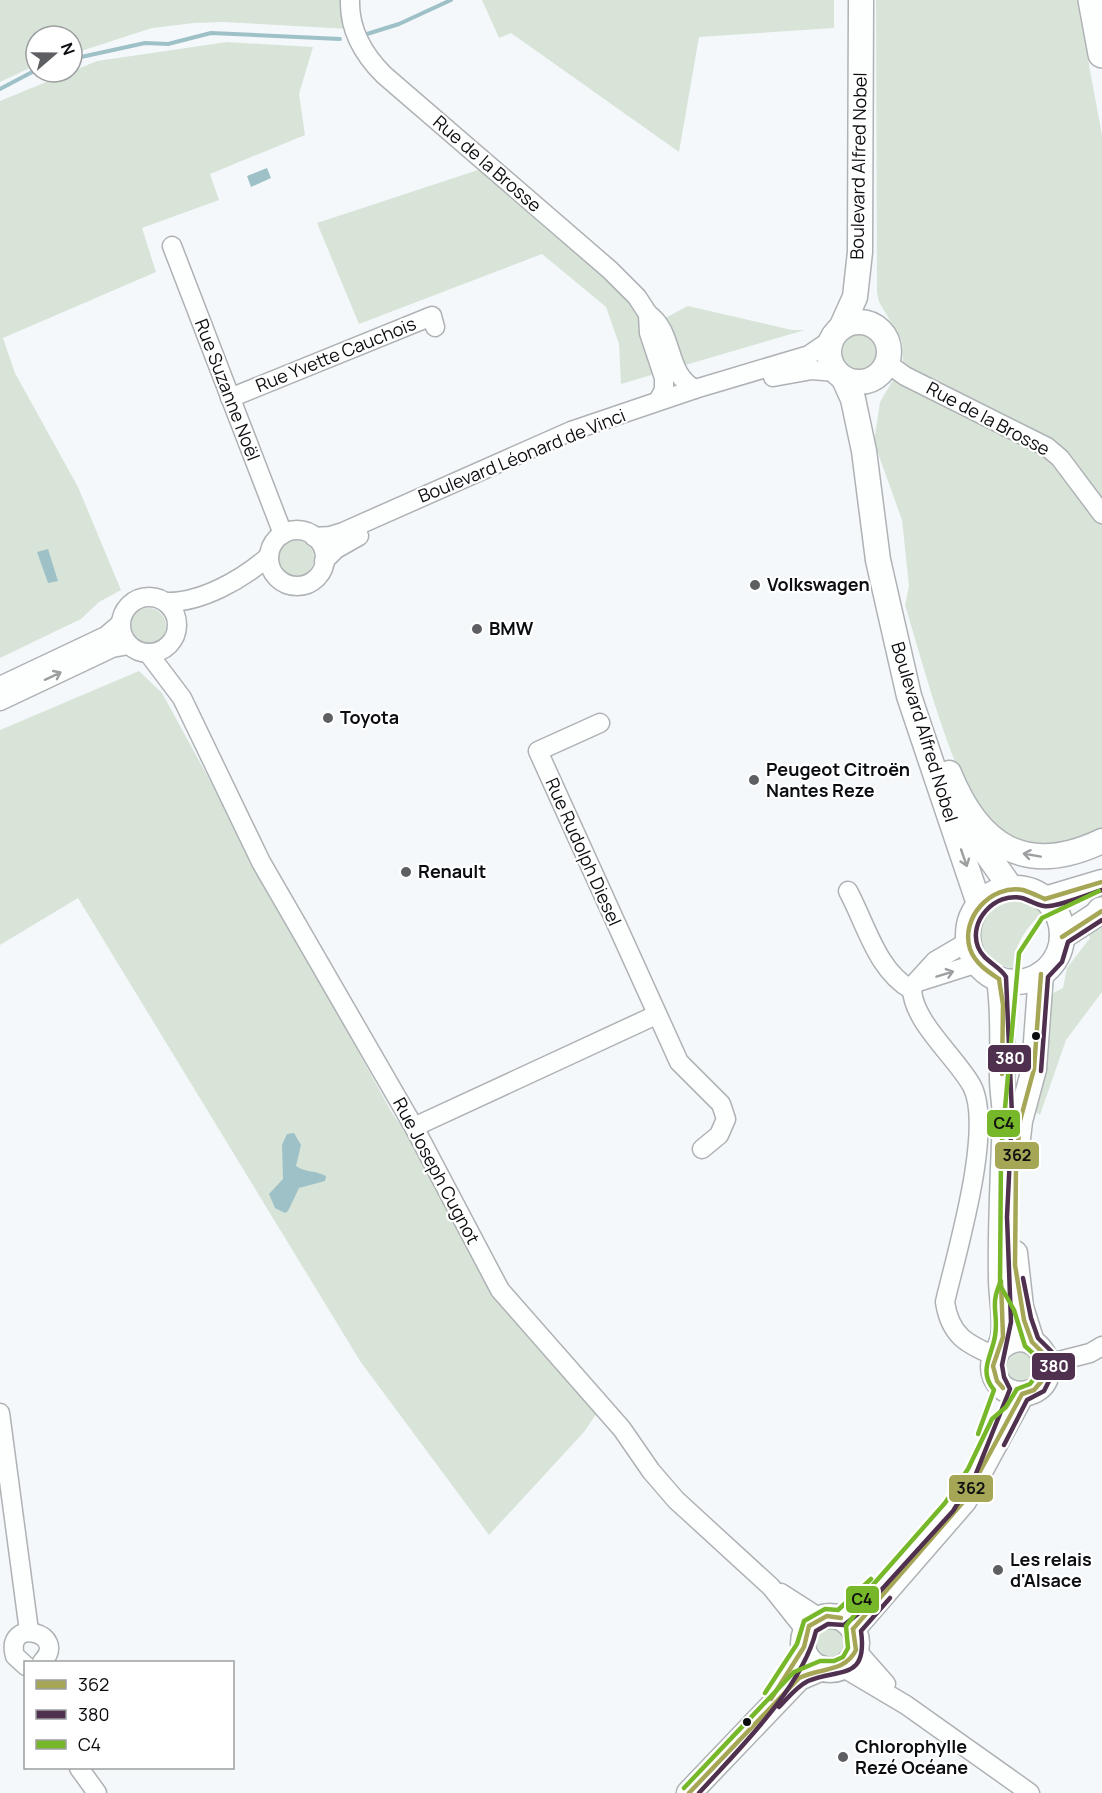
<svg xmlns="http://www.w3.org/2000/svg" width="1102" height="1793" font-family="Manrope,sans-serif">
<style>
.green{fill:#d9e4d9}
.water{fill:#9ec1c8}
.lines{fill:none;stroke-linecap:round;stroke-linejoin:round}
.stream{stroke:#9ec1c8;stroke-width:4}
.minor-casing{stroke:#afb2b5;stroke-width:21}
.major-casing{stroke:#afb2b5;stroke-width:27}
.highway-casing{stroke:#afb2b5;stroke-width:30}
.minor{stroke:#fdfefe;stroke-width:18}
.major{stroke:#fdfefe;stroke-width:24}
.highway{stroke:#fdfefe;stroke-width:27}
.bus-1-casing{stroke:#fff;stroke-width:9}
.bus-2-casing{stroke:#fff;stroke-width:9}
.bus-3-casing{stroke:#fff;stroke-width:9}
.bus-1{stroke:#a5a756;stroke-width:4.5}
.bus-2{stroke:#4f304e;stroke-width:4.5}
.bus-3{stroke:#76b82a;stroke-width:4.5}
.oneway{stroke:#9c9e9f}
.poi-dot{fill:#5d5f62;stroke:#fff;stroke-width:2}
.bus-dot{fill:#0b0d10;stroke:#fff;stroke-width:2}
.labels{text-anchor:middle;stroke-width:4.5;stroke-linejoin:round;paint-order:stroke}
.street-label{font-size:18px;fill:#0b0d10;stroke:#fff}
.poi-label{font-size:18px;font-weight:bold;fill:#0b0d10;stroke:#fff;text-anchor:start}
.line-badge{stroke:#fff;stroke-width:2}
.badge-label{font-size:16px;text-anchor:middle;font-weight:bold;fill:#fff}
.pale-badge-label{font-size:16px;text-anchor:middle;font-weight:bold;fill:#111}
</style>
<rect width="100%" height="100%" fill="#f4f8fb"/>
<!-- green -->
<g class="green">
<path d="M0 0H345L349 29 224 22 194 23 152 28 72 54V36H36V65L0 82Z"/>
<path d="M482 0H834V28L699 37 679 152 511 33 499 38Z"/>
<path d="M876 0H1077L1102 135V832C1085 837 1062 848 1045 847 1024 846 1002 835 988 821 955 790 920 653 905 605L909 586 902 520 874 442 880 402 903 363 902 341 879 302 877 293Z"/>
<path d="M227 42 313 47 299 94 305 135 210 174 219 200 142 228 156 272 3 338 15 373 78 487 121 590 99 602 81 619 0 658V101L97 61Z"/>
<path d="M481 169 573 251 619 286 646 328 688 306 792 330H805L621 384 619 344 606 307 542 254 359 324 317 223Z"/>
<circle cx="860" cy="352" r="20"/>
<circle cx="296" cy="558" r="18"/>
<circle cx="148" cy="626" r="18"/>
<path d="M139 671 162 693 392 1113 421 1153 492 1289 597 1413 584 1432 489 1535 360 1361 78 898 0 945V730Z"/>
<path d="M1011 900 1025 902 1043 913C1026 927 1012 947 1015 969 972 963 968 910 1011 900Z"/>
<path d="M1102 920V992L1066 1040 1040 1115 1028 1107 1051 994 1063 988 1067 968 1090 938 1087 930Z"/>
<circle cx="1021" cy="1368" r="15"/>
<circle cx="830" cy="1642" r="16"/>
</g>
<!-- water -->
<g class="water">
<path d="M267 168 271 178 251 187 247 176Z"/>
<path d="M48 549 58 581 48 583 37 552Z"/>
<path d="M294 1133 301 1145 296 1166C307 1173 315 1170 326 1176L325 1181 299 1188 288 1211 285 1213 275 1208 269 1194 283 1179 282 1145 287 1134Z"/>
</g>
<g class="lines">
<!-- stream -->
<g class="stream">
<path d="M367 34 399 24 451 0"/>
<path d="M72 59 145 43 168 44 211 33 340 39"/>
<path d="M0 89 36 70"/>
</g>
<defs>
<g id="minor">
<path d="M350 0C349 30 363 54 384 75L610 270 637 297 648 314 649 333 664 378V390L658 401"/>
<path d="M172 246 283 534"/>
<path d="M648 314C675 332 665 374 695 389"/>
<path d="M887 363 905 376 1047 447 1060 458 1102 514"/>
<path d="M773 377 812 370 836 372"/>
<path d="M230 398 432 316 435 327"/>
<circle cx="297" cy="558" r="28"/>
<path d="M314 537 330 536 343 532 571 431 695 389 809 355 831 340"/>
<path d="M324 561 336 549 359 536"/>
<circle cx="149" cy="625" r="28"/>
<path d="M166 602C201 603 243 579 269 556"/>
<path d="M148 653 182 698 261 862 414 1127 500 1290 622 1429 651 1471 676 1500 771 1587 806 1631"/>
<path d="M0 686 106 636 120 624"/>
<path d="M0 701 112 648 129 645"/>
<path d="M600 723 538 751 679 1062 721 1104 726 1119 719 1135 702 1149"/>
<path d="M848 891C866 924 877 971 912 990"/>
<path d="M969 941 935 961 915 983 978 963"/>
<path d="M915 983 912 990C914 1023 956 1057 972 1086 994 1129 956 1254 945 1302 950 1335 966 1344 995 1356"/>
<path d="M414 1127 656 1015"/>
<path d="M1047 1364 1090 1353 1102 1346"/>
<path d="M0 1413 29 1631"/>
<path d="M781 1593 820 1618"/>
<path d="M856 1650 886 1684"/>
<path d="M26 1666 15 1656C4 1616 70 1633 42 1662"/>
<path d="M842 1667 906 1705 1030 1793"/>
<path d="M79 1768 97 1793"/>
</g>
<g id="major">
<circle cx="859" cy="352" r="30"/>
<path d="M841 328 855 297 860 252 861 0"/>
<path d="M844 379 853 399 864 451 878 560 909 696 979 904"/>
<path d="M949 773C979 847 1026 877 1102 841"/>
<path d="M970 830 1011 888"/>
<circle cx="1015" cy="935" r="47"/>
<path d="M1045 899 1102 882"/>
<path d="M1062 937 1102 911"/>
<path d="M999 979C1004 1012 1002 1045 1002 1078 1002 1092 1005 1106 1005 1119 1003 1172 1000 1225 1001 1278 1001 1298 1006 1318 1003 1337 1001 1348 993 1356 993 1367 993 1375 997 1382 1002 1387 1009 1393 1019 1395 1028 1393 1070 1381 1036 1316 1000 1348"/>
<path d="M1017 1147 1020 1121 1034 1069 1041 974"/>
<path d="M1015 1253 1021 1307 1032 1342"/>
<circle cx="830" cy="1643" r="27"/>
<path d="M853 1629 964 1501 1022 1394"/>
<path d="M689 1793 799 1678 822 1668"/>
</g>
<g id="highway">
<path d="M1092 0 1102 54"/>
<path d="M1101 911H1102"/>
</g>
</defs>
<!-- minor casing -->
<use href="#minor" class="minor-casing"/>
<!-- major casing -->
<use href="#major" class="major-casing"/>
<!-- highway casing -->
<use href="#highway" class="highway-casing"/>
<!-- minor -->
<use href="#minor" class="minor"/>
<!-- major -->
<use href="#major" class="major"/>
<!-- highway -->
<use href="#highway" class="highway"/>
<defs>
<g id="bus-1">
<path d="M1045 899 1102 882"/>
<path d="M1062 937 1102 911"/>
<path d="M999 979 1003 1005 1002 1074"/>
<path d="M999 979C987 971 975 963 970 949 960 918 991 884 1023 890 1030 892 1038 896 1045 899"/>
<path d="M1001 1282 1003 1337 993 1366 997 1381 1003 1388"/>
<path d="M853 1629 964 1501 1022 1394 1034 1390 1046 1376 1045 1355 1032 1342 1024 1320 1015 1265 1016 1166 1020 1121 1034 1069 1041 974"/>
<path d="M771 1699 804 1647 809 1626 827 1616 841 1618"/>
<path d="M689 1793 799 1678C822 1667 844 1673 856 1650L853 1629"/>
</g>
<g id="bus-2">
<path d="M1041 1071 1048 977 1062 962 1068 942 1102 920"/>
<path d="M1004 1445 1027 1400 1044 1391 1054 1371 1052 1352 1038 1338 1031 1318 1023 1278"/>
<path d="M779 1707C788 1698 796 1687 808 1681 839 1668 868 1681 861 1631L890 1598"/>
<path d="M699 1793C738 1750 802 1688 816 1631L828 1624 844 1625 863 1610 953 1511 975 1476 1010 1389 1004 1377 1002 1365 1011 1322 1007 1217 1012 1115 1006 977C999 965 984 962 978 947 968 921 995 892 1022 898 1029 900 1036 905 1044 906 1056 908 1089 894 1102 890"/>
</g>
<g id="bus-3">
<path d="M978 1434 994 1390C978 1371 992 1356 995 1336 999 1313 989 1306 1001 1281"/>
<path d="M765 1693 797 1644 804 1621 825 1609 838 1610 871 1579"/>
<path d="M684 1788 794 1672 820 1661H834L843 1657 848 1648 846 1626 859 1609 864 1595 945 1503 968 1469 992 1419 1006 1407 1017 1389 1030 1384 1038 1373V1358L1025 1346 1014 1310 1000 1285 1001 1153 1019 953 1042 918 1099 891"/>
</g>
</defs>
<!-- bus-1 casing -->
<use href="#bus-1" class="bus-1-casing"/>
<!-- bus-2 casing -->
<use href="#bus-2" class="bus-2-casing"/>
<!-- bus-3 casing -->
<use href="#bus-3" class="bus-3-casing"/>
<!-- bus-1 -->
<use href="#bus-1" class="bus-1"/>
<!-- bus-2 -->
<use href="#bus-2" class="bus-2"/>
<!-- bus-3 -->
<use href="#bus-3" class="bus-3"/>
</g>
<!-- one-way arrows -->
<defs><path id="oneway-shaft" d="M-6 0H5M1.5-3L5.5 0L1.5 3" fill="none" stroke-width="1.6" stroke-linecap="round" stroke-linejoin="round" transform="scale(1.5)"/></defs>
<g class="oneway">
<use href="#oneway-shaft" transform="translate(53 676) rotate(-25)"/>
<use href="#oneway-shaft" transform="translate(1032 855) rotate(-170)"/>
<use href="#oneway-shaft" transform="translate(964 858) rotate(71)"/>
<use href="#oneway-shaft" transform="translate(945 974) rotate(-17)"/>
</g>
<!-- markers -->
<g class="poi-dot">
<circle cx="755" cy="585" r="6"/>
<circle cx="477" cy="629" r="6"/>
<circle cx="328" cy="718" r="6"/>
<circle cx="754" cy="780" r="6"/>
<circle cx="406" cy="872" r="6"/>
<circle cx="998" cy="1570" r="6"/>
<circle cx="843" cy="1757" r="6"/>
</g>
<g class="bus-dot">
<circle cx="1036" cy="1036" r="5"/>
<circle cx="747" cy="1722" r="5"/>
</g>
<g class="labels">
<!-- street labels -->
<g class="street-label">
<text transform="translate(487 164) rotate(41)" y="6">Rue de la Brosse</text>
<text transform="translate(859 166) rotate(-89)" y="6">Boulevard Alfred Nobel</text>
<text transform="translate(336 355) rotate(-22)" y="6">Rue Yvette Cauchois</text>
<text transform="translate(227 390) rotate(69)" y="6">Rue Suzanne Noël</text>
<text transform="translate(988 419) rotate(28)" y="6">Rue de la Brosse</text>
<text transform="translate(522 456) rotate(-22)" y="6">Boulevard Léonard de Vinci</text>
<text transform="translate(924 732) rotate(73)" y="6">Boulevard Alfred Nobel</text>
<text transform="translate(583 852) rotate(66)" y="6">Rue Rudolph Diesel</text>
<text transform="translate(436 1171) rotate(62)" y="6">Rue Joseph Cugnot</text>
</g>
<!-- poi labels -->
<g class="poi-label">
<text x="767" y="591">Volkswagen</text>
<text x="489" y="635">BMW</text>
<text x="340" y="724">Toyota</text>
<text x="766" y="776">Peugeot Citroën<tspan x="766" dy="21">Nantes Reze</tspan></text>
<text x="418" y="878">Renault</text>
<text x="1010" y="1566">Les relais<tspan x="1010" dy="21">d'Alsace</tspan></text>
<text x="855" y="1753">Chlorophylle<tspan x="855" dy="21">Rezé Océane</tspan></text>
</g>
</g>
<g class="line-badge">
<rect x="987" y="1044" width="45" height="29" rx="6" fill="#4f304e"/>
<rect x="986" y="1109" width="35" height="29" rx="6" fill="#76b82a"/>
<rect x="994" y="1141" width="46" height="29" rx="6" fill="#a5a756"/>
<rect x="1031" y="1352" width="45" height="29" rx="6" fill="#4f304e"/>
<rect x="948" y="1474" width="46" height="29" rx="6" fill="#a5a756"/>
<rect x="845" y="1585" width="35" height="29" rx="6" fill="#76b82a"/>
</g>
<g class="badge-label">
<text x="1010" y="1064">380</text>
<text x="1054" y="1372">380</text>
</g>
<g class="pale-badge-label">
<text x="1004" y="1129">C4</text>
<text x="1017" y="1161">362</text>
<text x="971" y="1494">362</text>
<text x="862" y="1605">C4</text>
</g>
<!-- legend -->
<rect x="24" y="1661" width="210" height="108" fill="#ffffff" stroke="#9d9e9f" stroke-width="1.5"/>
<rect x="36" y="1680" width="30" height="9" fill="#a5a756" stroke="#9d9e9f" stroke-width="1.5"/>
<text x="78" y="1691" font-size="18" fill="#0b0d10">362</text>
<rect x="36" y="1710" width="30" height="9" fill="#4f304e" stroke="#9d9e9f" stroke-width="1.5"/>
<text x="78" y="1721" font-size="18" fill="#0b0d10">380</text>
<rect x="36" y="1740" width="30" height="9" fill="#76b82a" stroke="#9d9e9f" stroke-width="1.5"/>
<text x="78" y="1751" font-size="18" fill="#0b0d10">C4</text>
<!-- north arrow -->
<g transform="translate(54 54) rotate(70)"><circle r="28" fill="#ffffff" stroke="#9d9e9f" stroke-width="1.5"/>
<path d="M0-4.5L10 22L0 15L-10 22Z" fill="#5d5f62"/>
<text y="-9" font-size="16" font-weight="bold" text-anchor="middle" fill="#0b0d10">N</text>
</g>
</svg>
